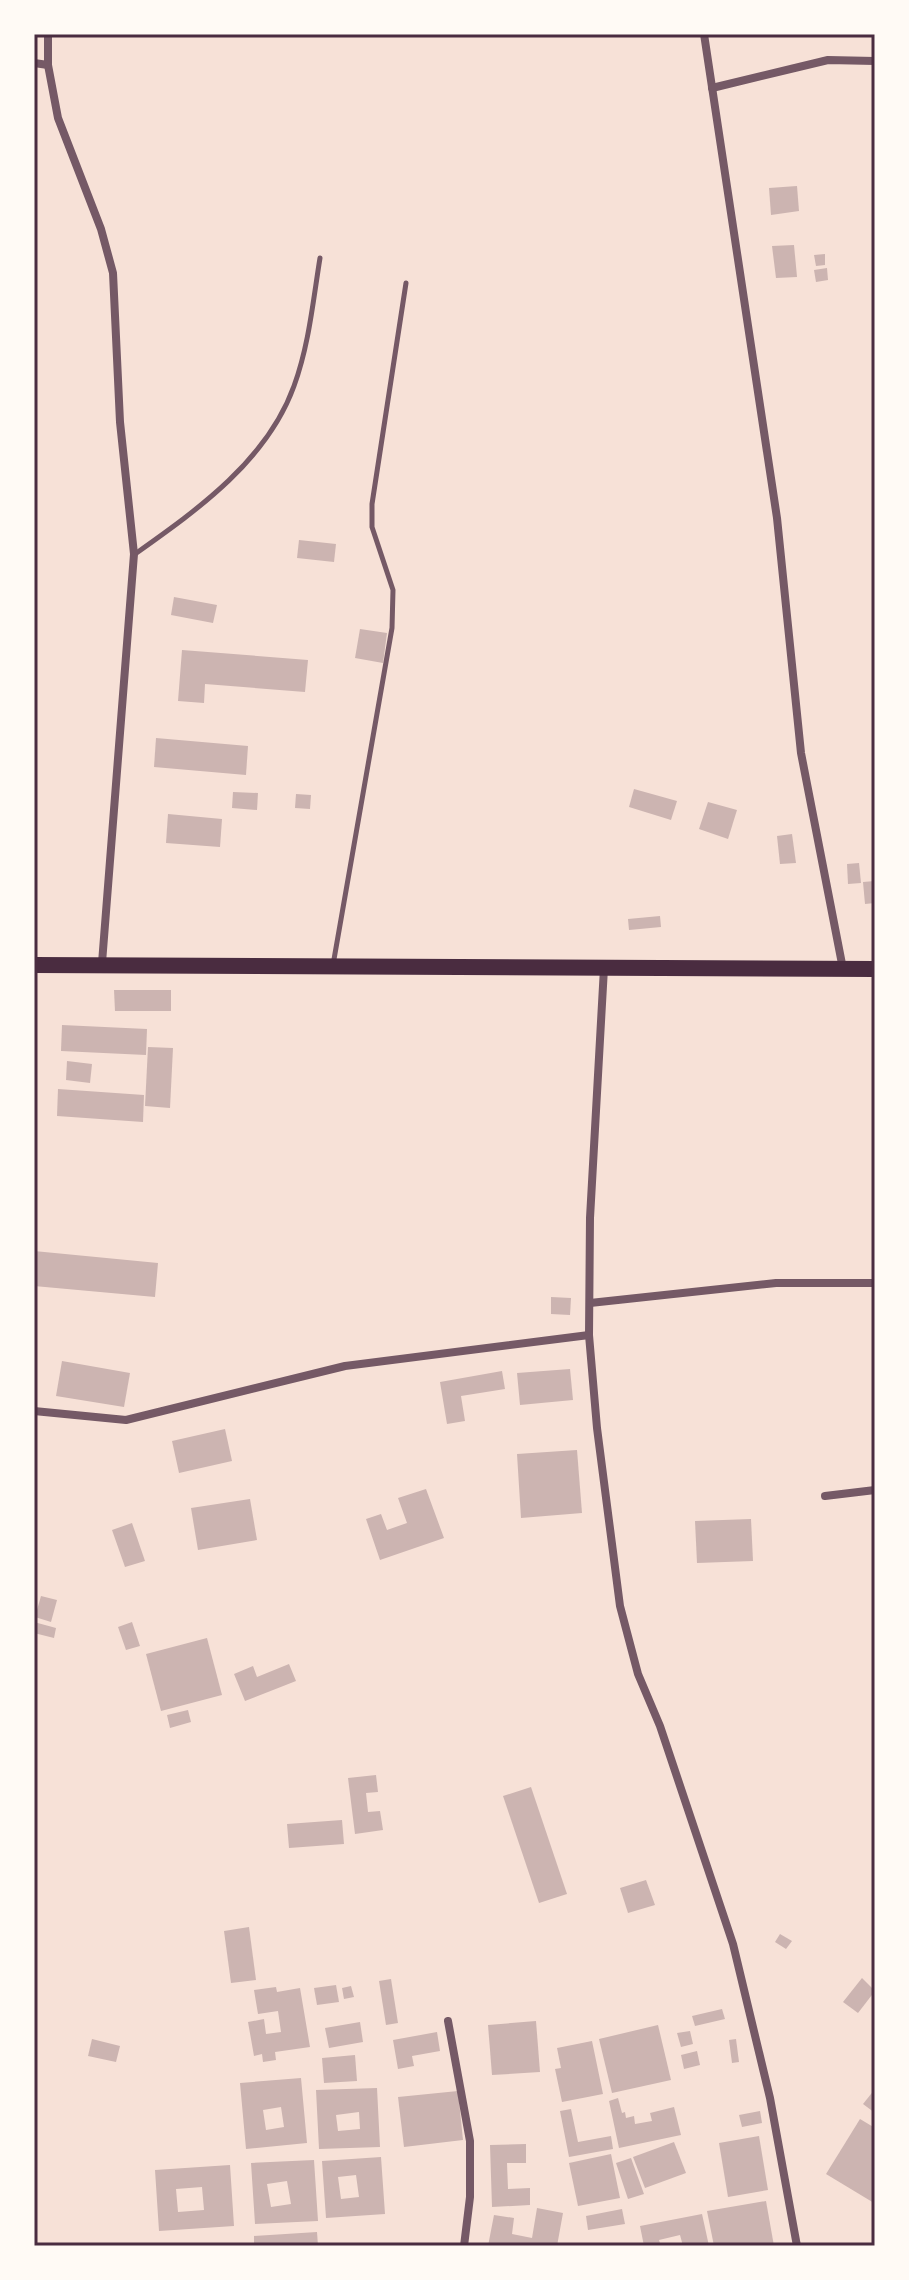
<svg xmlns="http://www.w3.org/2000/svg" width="909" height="2280" font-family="'Asap Condensed',sans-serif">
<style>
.building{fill:#ccb4b1;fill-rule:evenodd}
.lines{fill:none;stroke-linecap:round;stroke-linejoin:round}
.service{stroke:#755966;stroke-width:5}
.minor{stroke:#755966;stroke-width:8}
.trunk{stroke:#4a2c40;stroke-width:16}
.neatline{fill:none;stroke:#4a2c40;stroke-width:3}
</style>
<rect width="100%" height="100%" fill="#f7e1d7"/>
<!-- building -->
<g class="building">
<path d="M797 186 799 211 771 215 769 188Z"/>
<path d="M794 245 797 277 776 278 772 246Z"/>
<path d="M825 254V265L816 266 814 255Z"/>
<path d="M827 268 828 280 816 282 814 270Z"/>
<path d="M299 540 336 544 334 562 297 558Z"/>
<path d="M174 597 217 605 213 623 171 615Z"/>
<path d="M360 629 387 633 383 663 355 658Z"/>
<path d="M182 650 308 660 305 692 205 684 204 703 178 701Z"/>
<path d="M156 738 248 746 246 775 154 767Z"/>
<path d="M634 789 677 801 671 820 629 807Z"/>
<path d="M233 792 258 793 257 810 232 808Z"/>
<path d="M296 794 311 795 310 809 295 808Z"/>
<path d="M708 802 737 810 728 839 699 829Z"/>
<path d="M168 814 222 819 220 847 166 843Z"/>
<path d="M792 834 796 863 780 864 777 836Z"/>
<path d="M859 863 861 883 848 884 847 864Z"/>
<path d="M875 881V903L865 904 863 882Z"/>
<path d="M660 916 661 927 629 930 628 919Z"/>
<path d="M114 990H171V1011H115Z"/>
<path d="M62 1025 147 1029 146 1055 61 1051Z"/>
<path d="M148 1047 173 1048 170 1108 145 1106Z"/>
<path d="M67 1061 92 1064 90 1083 66 1080Z"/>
<path d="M58 1089 144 1095 143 1122 57 1116Z"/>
<path d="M34 1251 158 1263 155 1297 34 1286Z"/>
<path d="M551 1297 571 1298 570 1315 551 1314Z"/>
<path d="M62 1361 130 1373 124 1407 56 1396Z"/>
<path d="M570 1369 573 1400 520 1405 517 1373Z"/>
<path d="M502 1371 505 1389 461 1396 465 1421 447 1424 440 1382Z"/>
<path d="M225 1429 232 1461 179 1473 172 1441Z"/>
<path d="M577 1450 582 1513 521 1518 517 1454Z"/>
<path d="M426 1489 444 1538 380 1560 366 1519 381 1514 387 1530 407 1523 398 1498Z"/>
<path d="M250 1499 257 1540 198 1550 191 1508Z"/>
<path d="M751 1519 753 1561 697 1563 695 1521Z"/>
<path d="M132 1523 145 1561 125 1567 112 1530Z"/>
<path d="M41 1596 57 1600 51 1622 35 1617Z"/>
<path d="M34 1622 56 1628 54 1638 34 1633Z"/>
<path d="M132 1622 140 1646 126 1650 118 1627Z"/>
<path d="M207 1638 222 1695 161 1711 146 1654Z"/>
<path d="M289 1664 296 1681 245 1701 234 1674 253 1666 257 1677Z"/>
<path d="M188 1710 191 1722 170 1728 167 1715Z"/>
<path d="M376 1775 378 1792 366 1793 368 1812 380 1811 383 1830 355 1834 348 1778Z"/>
<path d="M531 1787 567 1894 539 1903 503 1796Z"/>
<path d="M342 1820 344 1844 289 1848 287 1824Z"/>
<path d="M646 1880 655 1905 628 1913 620 1888Z"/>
<path d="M249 1927 256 1980 231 1983 224 1931Z"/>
<path d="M780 1934 792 1941 786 1949 775 1942Z"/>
<path d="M862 1978 875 1991 858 2013 843 2002Z"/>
<path d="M391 1979 398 2023 386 2025 379 1981Z"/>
<path d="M336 1985 339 2002 317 2005 314 1988Z"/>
<path d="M351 1986 354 1997 344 1999 342 1988Z"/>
<path d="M276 1987 277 1992 300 1988 310 2047 275 2052 276 2060 263 2062 262 2054 254 2056 248 2022 264 2019 266 2034 281 2032 278 2011 258 2014 254 1990Z"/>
<path d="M722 2009 725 2019 695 2026 692 2016Z"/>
<path d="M536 2021 540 2072 492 2075 488 2025Z"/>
<path d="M360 2022 363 2042 329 2048 325 2028Z"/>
<path d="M658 2025 671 2080 612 2093 599 2039Z"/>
<path d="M690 2031 693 2044 681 2047 677 2033Z"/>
<path d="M437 2032 440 2051 412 2056 414 2066 398 2069 393 2040Z"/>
<path d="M92 2039 120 2046 116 2062 88 2056Z"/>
<path d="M736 2039 739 2062 732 2063 729 2040Z"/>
<path d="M592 2041 603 2094 562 2102 555 2069 561 2068 557 2048Z"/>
<path d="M697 2051 700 2065 684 2069 681 2055Z"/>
<path d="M355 2055 357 2081 324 2083 322 2058Z"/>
<path d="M301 2078 307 2143 246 2149 240 2083ZM281 2107 284 2127 266 2130 263 2110Z"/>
<path d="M377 2088 380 2147 319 2149 316 2090ZM359 2112 360 2129 338 2131 336 2115Z"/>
<path d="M875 2089V2113L863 2104Z"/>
<path d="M458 2091 463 2140 404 2147 398 2097Z"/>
<path d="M618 2098 622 2113 625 2112 626 2118 634 2116 635 2124 652 2121 650 2113 674 2107 681 2135 619 2148 609 2101Z"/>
<path d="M571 2109 578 2142 611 2136 613 2149 569 2157 560 2111Z"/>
<path d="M760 2111 762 2123 742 2127 739 2115Z"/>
<path d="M860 2119 875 2128 874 2203 826 2174Z"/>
<path d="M759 2136 768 2190 728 2197 719 2143Z"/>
<path d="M674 2142 686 2173 645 2188 633 2157Z"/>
<path d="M526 2144V2163H507L508 2189 530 2188V2205L492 2207 490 2145Z"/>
<path d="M611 2154 620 2198 578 2206 569 2163Z"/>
<path d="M381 2157 385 2214 326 2218 322 2161ZM356 2175 359 2197 341 2199 338 2177Z"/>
<path d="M631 2158 644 2194 628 2199 616 2163Z"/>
<path d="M314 2160 318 2221 255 2224 251 2163ZM287 2181 291 2204 271 2207 267 2184Z"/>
<path d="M230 2165 234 2226 159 2231 155 2170ZM202 2187 204 2210 178 2212 176 2189Z"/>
<path d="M766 2201 774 2246H714L707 2211Z"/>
<path d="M537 2208 563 2213 557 2246H488L494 2215 514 2218 512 2234 532 2238Z"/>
<path d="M622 2209 625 2224 588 2230 586 2216Z"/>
<path d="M702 2214 709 2246H683L680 2235 659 2240 661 2246H644L640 2226Z"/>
<path d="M317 2232 318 2246H254V2236Z"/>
</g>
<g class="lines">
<!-- service -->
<g class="service">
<path d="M135 554C197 510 267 461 294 386 309 345 313 301 320 258"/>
<path d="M333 965 392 628 393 590 372 527V504L406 283"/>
</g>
<!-- minor -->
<g class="minor">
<path d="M48 34V65L58 118 101 229 113 273 120 422 134 554 102 963"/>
<path d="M704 34 777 518 801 753 843 969"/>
<path d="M34 63 48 65"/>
<path d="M712 88 828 60 875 61"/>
<path d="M604 968 590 1218 589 1335 597 1428 620 1606 638 1674 660 1726 733 1944 770 2098 797 2246"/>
<path d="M590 1303 776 1283H875"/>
<path d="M34 1411 126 1420 345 1366 589 1335"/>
<path d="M825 1496 875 1490"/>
<path d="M448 2021 470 2141V2197L464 2246"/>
</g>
<!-- trunk -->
<path class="trunk" d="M34 965 875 969"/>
</g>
<!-- border -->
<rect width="909" height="2280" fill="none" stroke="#fffaf5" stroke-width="72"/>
<rect x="36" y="36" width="837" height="2208" class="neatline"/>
</svg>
